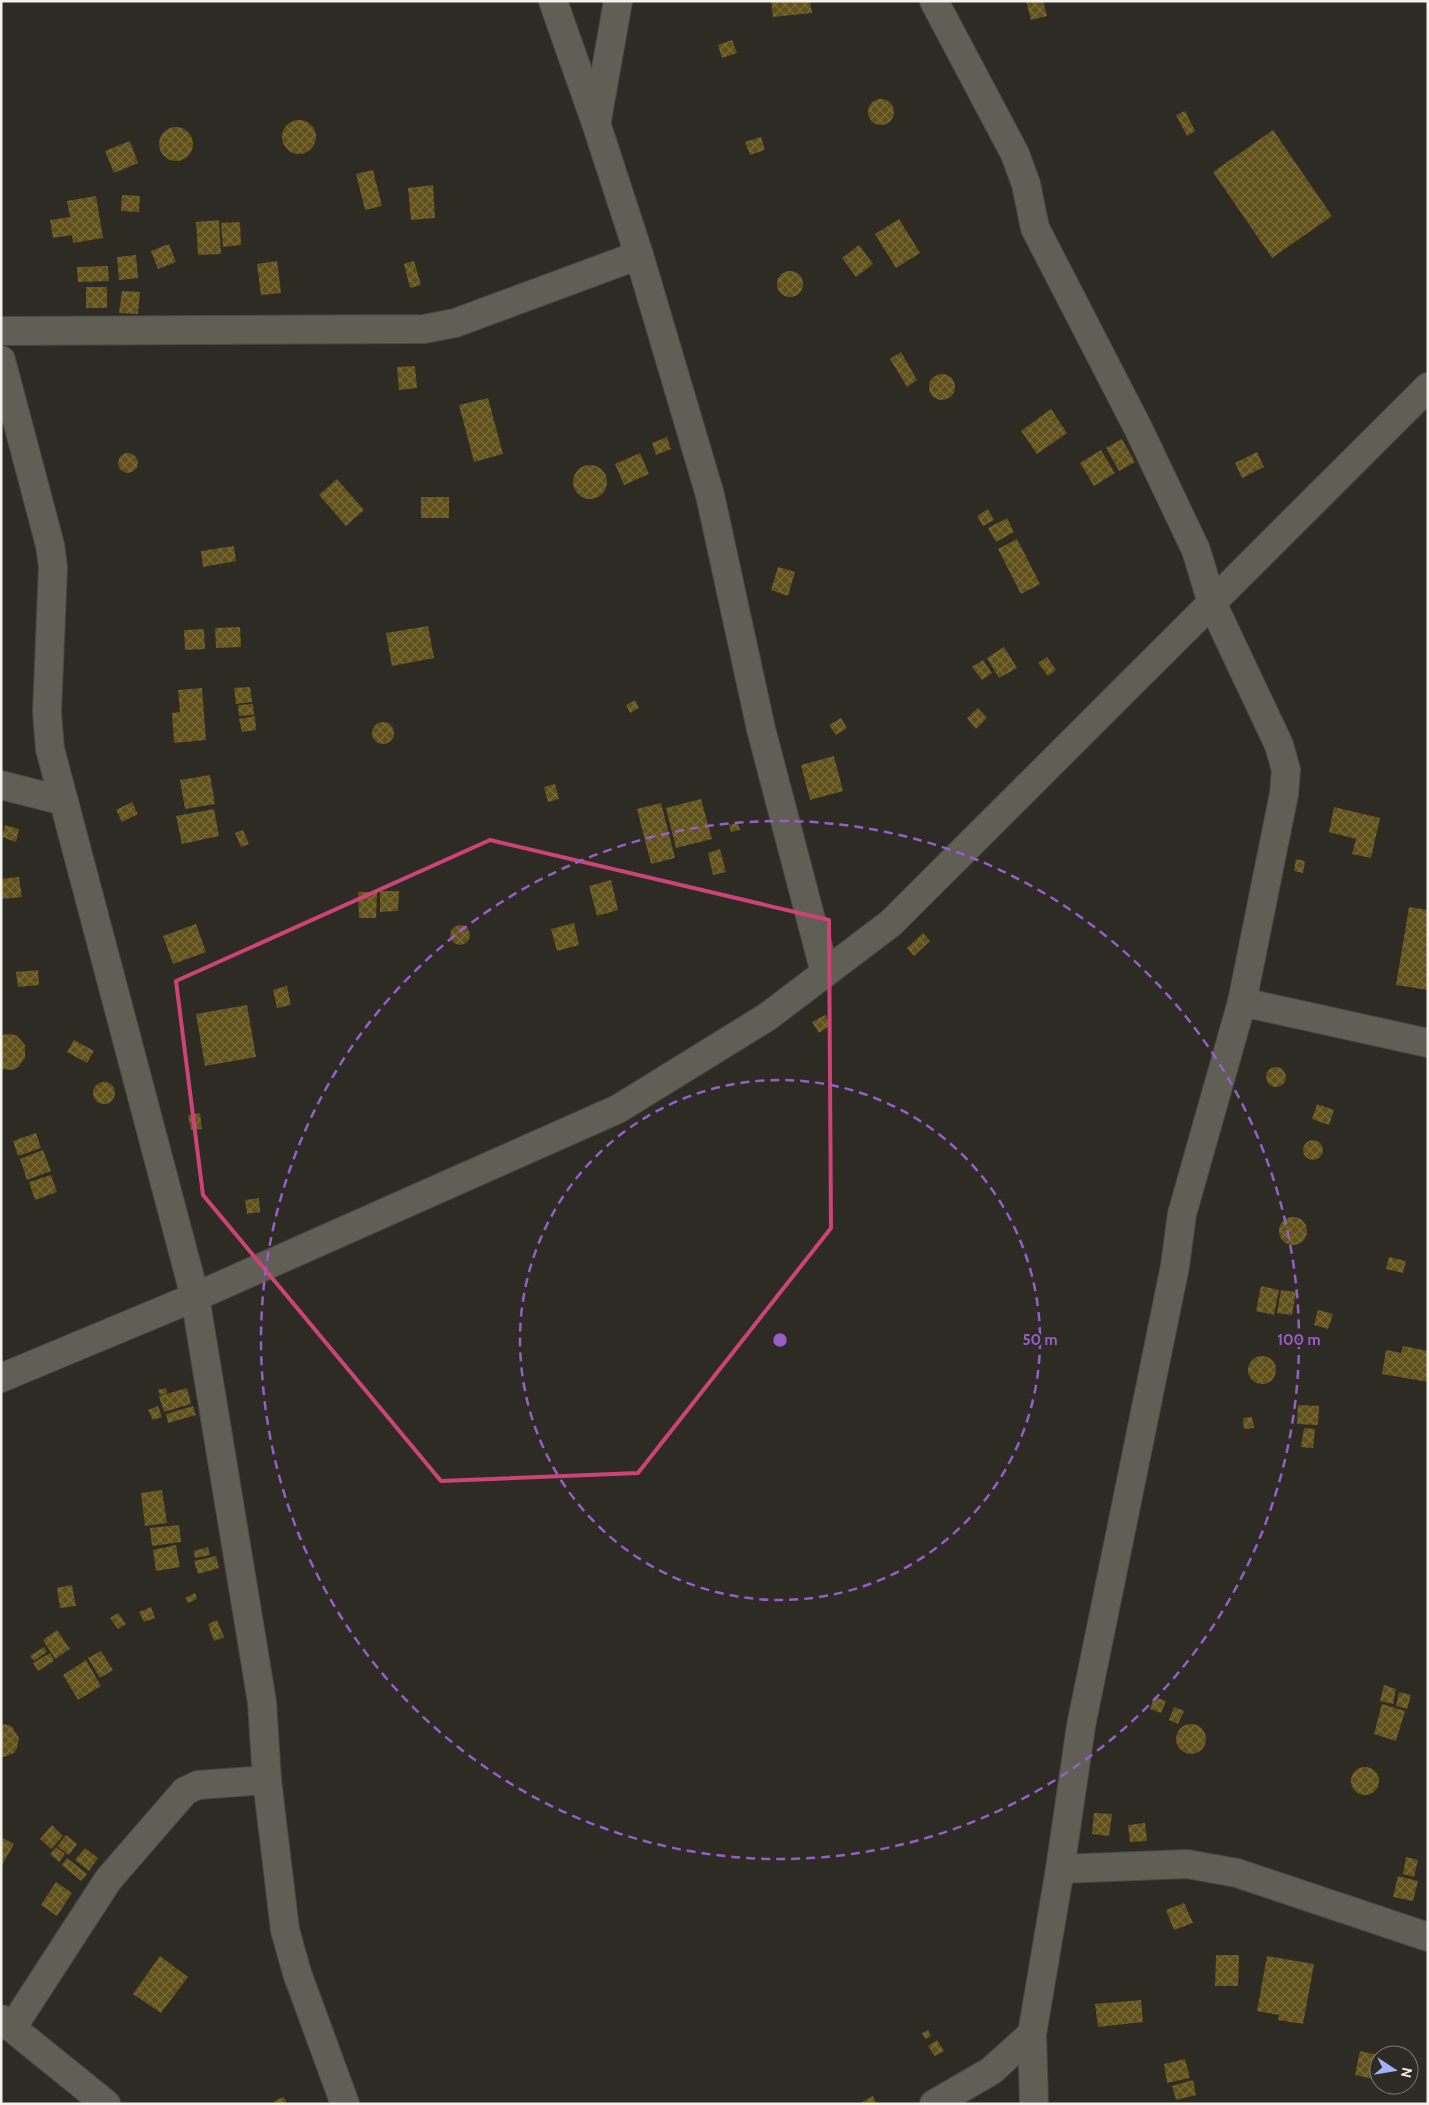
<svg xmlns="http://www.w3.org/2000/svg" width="1429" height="2105" font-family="Cabin,sans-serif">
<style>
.building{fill:url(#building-cross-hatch)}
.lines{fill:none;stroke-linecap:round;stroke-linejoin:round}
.minor-casing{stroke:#4a4842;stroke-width:30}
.minor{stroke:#615e55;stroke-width:28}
.marked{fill:none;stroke:#cc4378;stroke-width:4;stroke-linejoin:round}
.ring{fill:none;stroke:#995dca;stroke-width:2.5;stroke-dasharray:9 6}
.centre{fill:#995dca;stroke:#2d2b23;stroke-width:2.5}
.ring-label{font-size:15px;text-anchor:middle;font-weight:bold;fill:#995dca;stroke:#2d2b23;stroke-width:4;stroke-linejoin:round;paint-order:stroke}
</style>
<defs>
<pattern id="building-cross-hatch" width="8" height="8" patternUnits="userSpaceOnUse" patternTransform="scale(1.25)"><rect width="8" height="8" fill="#60501a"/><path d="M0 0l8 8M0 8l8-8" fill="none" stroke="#776a3b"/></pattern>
</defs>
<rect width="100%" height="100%" fill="#2d2b23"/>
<!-- building -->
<g class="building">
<path d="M771 1H810L812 13 773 17Z"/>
<path d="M1026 1H1043L1047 16 1031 20Z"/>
<path d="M732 40 737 53 722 58 718 45Z"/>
<circle cx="881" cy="112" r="13"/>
<path d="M1185 111 1195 131 1187 136 1176 115Z"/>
<circle cx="299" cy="137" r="17"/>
<circle cx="176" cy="144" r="17"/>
<path d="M1273 130 1332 216 1272 258 1213 172Z"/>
<path d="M761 137 765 150 750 155 745 142Z"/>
<path d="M130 141 138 163 114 173 105 151Z"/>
<path d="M373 170 382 206 365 210 356 174Z"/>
<path d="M433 185 435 218 411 220 408 188Z"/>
<path d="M122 195 140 196 139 212 121 211Z"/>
<path d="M96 196 103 238 73 243 72 235 53 238 50 220 70 217 67 201Z"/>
<path d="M899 219 920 253 896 268 875 234Z"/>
<path d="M219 220 221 254 198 255 196 222Z"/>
<path d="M240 222 241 245 223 247 221 223Z"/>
<path d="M169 244 176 262 158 269 151 251Z"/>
<path d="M859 245 873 264 856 277 842 258Z"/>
<path d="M136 255 138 278 119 280 117 257Z"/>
<path d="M277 261 281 293 261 295 257 264Z"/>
<path d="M414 261 421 285 410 288 404 264Z"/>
<path d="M108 266 109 281 78 282 77 267Z"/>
<circle cx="790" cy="284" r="13"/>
<rect x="86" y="287" width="21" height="21"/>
<path d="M122 291 140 292 138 314 119 313Z"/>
<path d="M901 352 917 380 907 387 890 359Z"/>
<path d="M415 366 417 388 399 390 397 367Z"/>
<circle cx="942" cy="387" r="13"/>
<path d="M488 398 503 454 474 462 459 405Z"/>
<path d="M1051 409 1067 433 1037 454 1021 431Z"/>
<path d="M667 437 671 449 656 455 652 443Z"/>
<path d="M1122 439 1135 462 1119 471 1106 448Z"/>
<path d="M1101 450 1115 473 1094 486 1080 463Z"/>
<path d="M1257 452 1264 467 1242 478 1235 463Z"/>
<path d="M640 453 649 474 624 485 615 464Z"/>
<circle cx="128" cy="463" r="10"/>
<circle cx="590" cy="482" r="17"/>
<path d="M337 479 364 510 346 526 319 495Z"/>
<rect x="421" y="497" width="28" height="21"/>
<path d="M988 509 994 520 983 526 977 516Z"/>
<path d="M1007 518 1014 532 996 542 988 528Z"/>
<path d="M1017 539 1040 584 1021 594 998 549Z"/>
<path d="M234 546 236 561 203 567 201 551Z"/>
<path d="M778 567 795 572 788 596 771 590Z"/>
<path d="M428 626 434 658 392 666 386 633Z"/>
<path d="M240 627 241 647 216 648 215 628Z"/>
<path d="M204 629 205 649 185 650 184 630Z"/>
<path d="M1004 647 1017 668 999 678 987 658Z"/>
<path d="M1047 657 1056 670 1048 676 1038 663Z"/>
<path d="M983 660 992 673 982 680 972 667Z"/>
<path d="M250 687 252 702 236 704 234 688Z"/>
<path d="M202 688 206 740 174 743 172 713 180 712 178 690Z"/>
<path d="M635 700 639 708 630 713 626 705Z"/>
<path d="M253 704 254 715 239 716 238 705Z"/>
<path d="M978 708 987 718 976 729 967 718Z"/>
<path d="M255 716 256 730 242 732 239 719Z"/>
<path d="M841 718 847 728 836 735 829 725Z"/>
<circle cx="383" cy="733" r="11"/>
<path d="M834 756 843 791 810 800 801 765Z"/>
<path d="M210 775 215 804 185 809 180 780Z"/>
<path d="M555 784 559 799 548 802 544 787Z"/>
<path d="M701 799 712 839 676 848 666 808Z"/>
<path d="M132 802 138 814 122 822 116 810Z"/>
<path d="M661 803 675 858 651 864 637 809Z"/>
<path d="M1334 807 1380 818 1371 858 1352 854 1356 839 1329 832Z"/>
<path d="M214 809 219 836 182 844 176 816Z"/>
<path d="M738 823 740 830 731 832 729 825Z"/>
<path d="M5 825 19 829 16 842 2 837Z"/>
<path d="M243 830 249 844 241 847 235 833Z"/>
<path d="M720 849 726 872 713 875 708 853Z"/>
<path d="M1296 859 1305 861 1303 873 1294 871Z"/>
<path d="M19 877 22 897 1 899V879Z"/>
<path d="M611 880 618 910 597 916 589 886Z"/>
<path d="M380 891H399L398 911 380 912Z"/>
<path d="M358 892H377L376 918H359Z"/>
<path d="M1409 907 1428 910V990L1396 985Z"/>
<path d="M574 923 579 945 557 951 551 929Z"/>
<path d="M196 924 206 952 173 964 163 936Z"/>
<circle cx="460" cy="935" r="10"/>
<path d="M923 933 930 941 914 956 907 948Z"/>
<path d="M38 970 39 985 18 987 16 972Z"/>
<path d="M287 986 291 1005 277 1008 273 990Z"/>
<path d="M247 1005 256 1057 205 1066 196 1014Z"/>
<path d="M825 1015 831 1025 819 1033 812 1022Z"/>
<path d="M12 1034 17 1036 25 1045V1058L18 1067 13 1070 1 1069V1035Z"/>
<path d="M74 1040 94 1051 87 1063 67 1052Z"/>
<circle cx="1276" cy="1077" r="10"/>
<circle cx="104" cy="1093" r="11"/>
<path d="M1317 1104 1334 1110 1329 1125 1312 1119Z"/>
<path d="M200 1113 202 1129 191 1130 188 1115Z"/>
<path d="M36 1133 41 1148 18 1156 13 1141Z"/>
<circle cx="1313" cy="1150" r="10"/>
<path d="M43 1150 51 1171 27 1180 20 1159Z"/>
<path d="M51 1175 57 1192 35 1200 29 1182Z"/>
<path d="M259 1198 260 1212 247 1214 245 1200Z"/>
<circle cx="1293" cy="1231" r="14"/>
<path d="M1389 1257 1406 1261 1403 1273 1386 1269Z"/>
<path d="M1261 1286 1279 1290 1274 1315 1256 1311Z"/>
<path d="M1281 1290 1296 1292 1292 1315 1277 1313Z"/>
<path d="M1318 1310 1333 1314 1328 1329 1314 1325Z"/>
<path d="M1403 1346 1428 1351V1382L1382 1374 1386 1350 1401 1353Z"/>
<circle cx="1262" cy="1370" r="14"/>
<path d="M166 1388 167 1393 160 1395 158 1390Z"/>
<path d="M187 1388 191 1404 164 1412 159 1396Z"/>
<path d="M1298 1405 1319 1406 1318 1425 1297 1424Z"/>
<path d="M158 1406 162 1417 153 1420 148 1410Z"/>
<path d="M193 1406 196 1415 168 1423 166 1414Z"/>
<path d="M1252 1417 1254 1428 1244 1429 1243 1418Z"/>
<path d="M1304 1428 1315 1429 1313 1448 1301 1447Z"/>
<path d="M162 1490 167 1523 145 1526 141 1493Z"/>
<path d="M179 1525 181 1542 152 1546 150 1528Z"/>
<path d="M176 1545 180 1567 156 1571 153 1550Z"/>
<path d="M208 1547 210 1555 195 1558 194 1551Z"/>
<path d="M216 1556 219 1568 198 1574 194 1561Z"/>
<path d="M72 1585 76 1606 60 1608 57 1588Z"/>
<path d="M195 1593 197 1599 188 1603 185 1598Z"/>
<path d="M151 1607 155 1618 144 1622 139 1612Z"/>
<path d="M118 1613 126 1624 118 1629 110 1618Z"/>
<path d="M217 1620 224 1637 214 1641 208 1624Z"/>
<path d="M57 1630 70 1649 55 1659 43 1640Z"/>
<path d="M44 1647 47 1652 34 1661 30 1656Z"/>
<path d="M101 1651 113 1670 100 1678 88 1658Z"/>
<path d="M50 1653 54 1661 38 1671 33 1663Z"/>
<path d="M86 1660 101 1686 78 1700 63 1675Z"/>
<path d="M1384 1685 1396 1689 1393 1704 1380 1701Z"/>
<path d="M1399 1692 1411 1695 1407 1709 1396 1706Z"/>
<path d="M1154 1697 1166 1701 1161 1713 1150 1709Z"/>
<path d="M1382 1704 1405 1711 1396 1741 1374 1734Z"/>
<path d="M1174 1707 1184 1711 1178 1724 1169 1720Z"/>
<path d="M1 1724 9 1725 13 1728 19 1738 17 1748 14 1753 4 1757H1Z"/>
<circle cx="1191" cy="1739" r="15"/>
<circle cx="1365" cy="1781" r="14"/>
<path d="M1094 1813 1112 1814 1109 1836 1092 1834Z"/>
<path d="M1145 1823 1147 1841 1130 1842 1128 1825Z"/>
<path d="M52 1825 63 1836 51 1849 40 1839Z"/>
<path d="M66 1835 77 1844 69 1855 57 1846Z"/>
<path d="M1 1837 14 1844 1 1867Z"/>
<path d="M56 1847 65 1854 59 1862 50 1854Z"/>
<path d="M85 1848 98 1858 89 1871 75 1860Z"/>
<path d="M1406 1857 1418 1860 1414 1877 1403 1874Z"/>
<path d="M67 1858 87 1874 81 1881 62 1865Z"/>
<path d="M1398 1876 1418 1881 1413 1901 1393 1897Z"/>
<path d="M56 1882 72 1893 57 1916 41 1905Z"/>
<path d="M1184 1903 1193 1923 1174 1930 1166 1910Z"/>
<path d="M1216 1955H1239L1238 1986H1215Z"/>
<path d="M160 1956 188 1977 161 2013 133 1994Z"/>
<path d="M1267 1956 1314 1964 1303 2024 1278 2020 1279 2015 1257 2011Z"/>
<path d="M1141 2000 1143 2022 1098 2027 1095 2004Z"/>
<path d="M928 2030 931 2036 925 2039 922 2033Z"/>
<path d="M937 2040 944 2051 935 2056 928 2046Z"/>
<path d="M1360 2051 1378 2055 1373 2079 1355 2075Z"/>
<path d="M1185 2059 1190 2078 1167 2083 1164 2064Z"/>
<path d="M1193 2080 1196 2095 1176 2100 1172 2086Z"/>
<path d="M873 2096 877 2104H863L862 2102Z"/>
<path d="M284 2097 287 2104H275L274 2101Z"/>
</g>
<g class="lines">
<defs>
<g id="minor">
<path d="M553 1 596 123 639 255 710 495 761 729 825 973"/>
<path d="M934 1 1015 154 1026 184 1035 228 1138 428 1196 550 1212 603 1279 745 1286 770 1284 794 1242 1002 1182 1214 1175 1266 1081 1726 1060 1869 1032 2034 1034 2104"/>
<path d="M597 120 618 1"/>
<path d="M1 331 424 329 455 323 639 255"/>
<path d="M1 360 50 545 53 567 47 712 50 749 195 1297 262 1702 267 1780 285 1930 297 1973 345 2104"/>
<path d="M1 785 64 801"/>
<path d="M1242 1002 1428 1043"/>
<path d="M1 1378 195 1297 618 1109 767 1017 891 923 1428 387"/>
<path d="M1060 1869 1187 1864 1237 1873 1428 1937"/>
<path d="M1 2019 106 2104"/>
<path d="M12 2028 108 1880 185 1791 198 1785 267 1780"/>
<path d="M934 2104 991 2071 1032 2034"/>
</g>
</defs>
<!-- minor casing -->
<use href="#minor" class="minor-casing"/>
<!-- minor -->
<use href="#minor" class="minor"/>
</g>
<!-- marked area -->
<path class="marked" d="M490 840 829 920 831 1228 638 1473 441 1481 203 1195 176 981Z"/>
<!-- distance rings -->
<g class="ring">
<circle cx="780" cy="1340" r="260"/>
<circle cx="780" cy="1340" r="519"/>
</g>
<circle cx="780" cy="1340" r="8" class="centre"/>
<g class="ring-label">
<text x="1040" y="1345">50 m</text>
<text x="1299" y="1345">100 m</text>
</g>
<!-- border -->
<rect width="1429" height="2105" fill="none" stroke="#f2f1eb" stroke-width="5"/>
<!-- north arrow -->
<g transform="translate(1394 2070) rotate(102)"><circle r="24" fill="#2d2b23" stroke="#7c7a73"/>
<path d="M0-4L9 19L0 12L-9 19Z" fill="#a3b2fd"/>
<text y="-8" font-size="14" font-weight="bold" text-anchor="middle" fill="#f2f1eb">N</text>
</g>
</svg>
